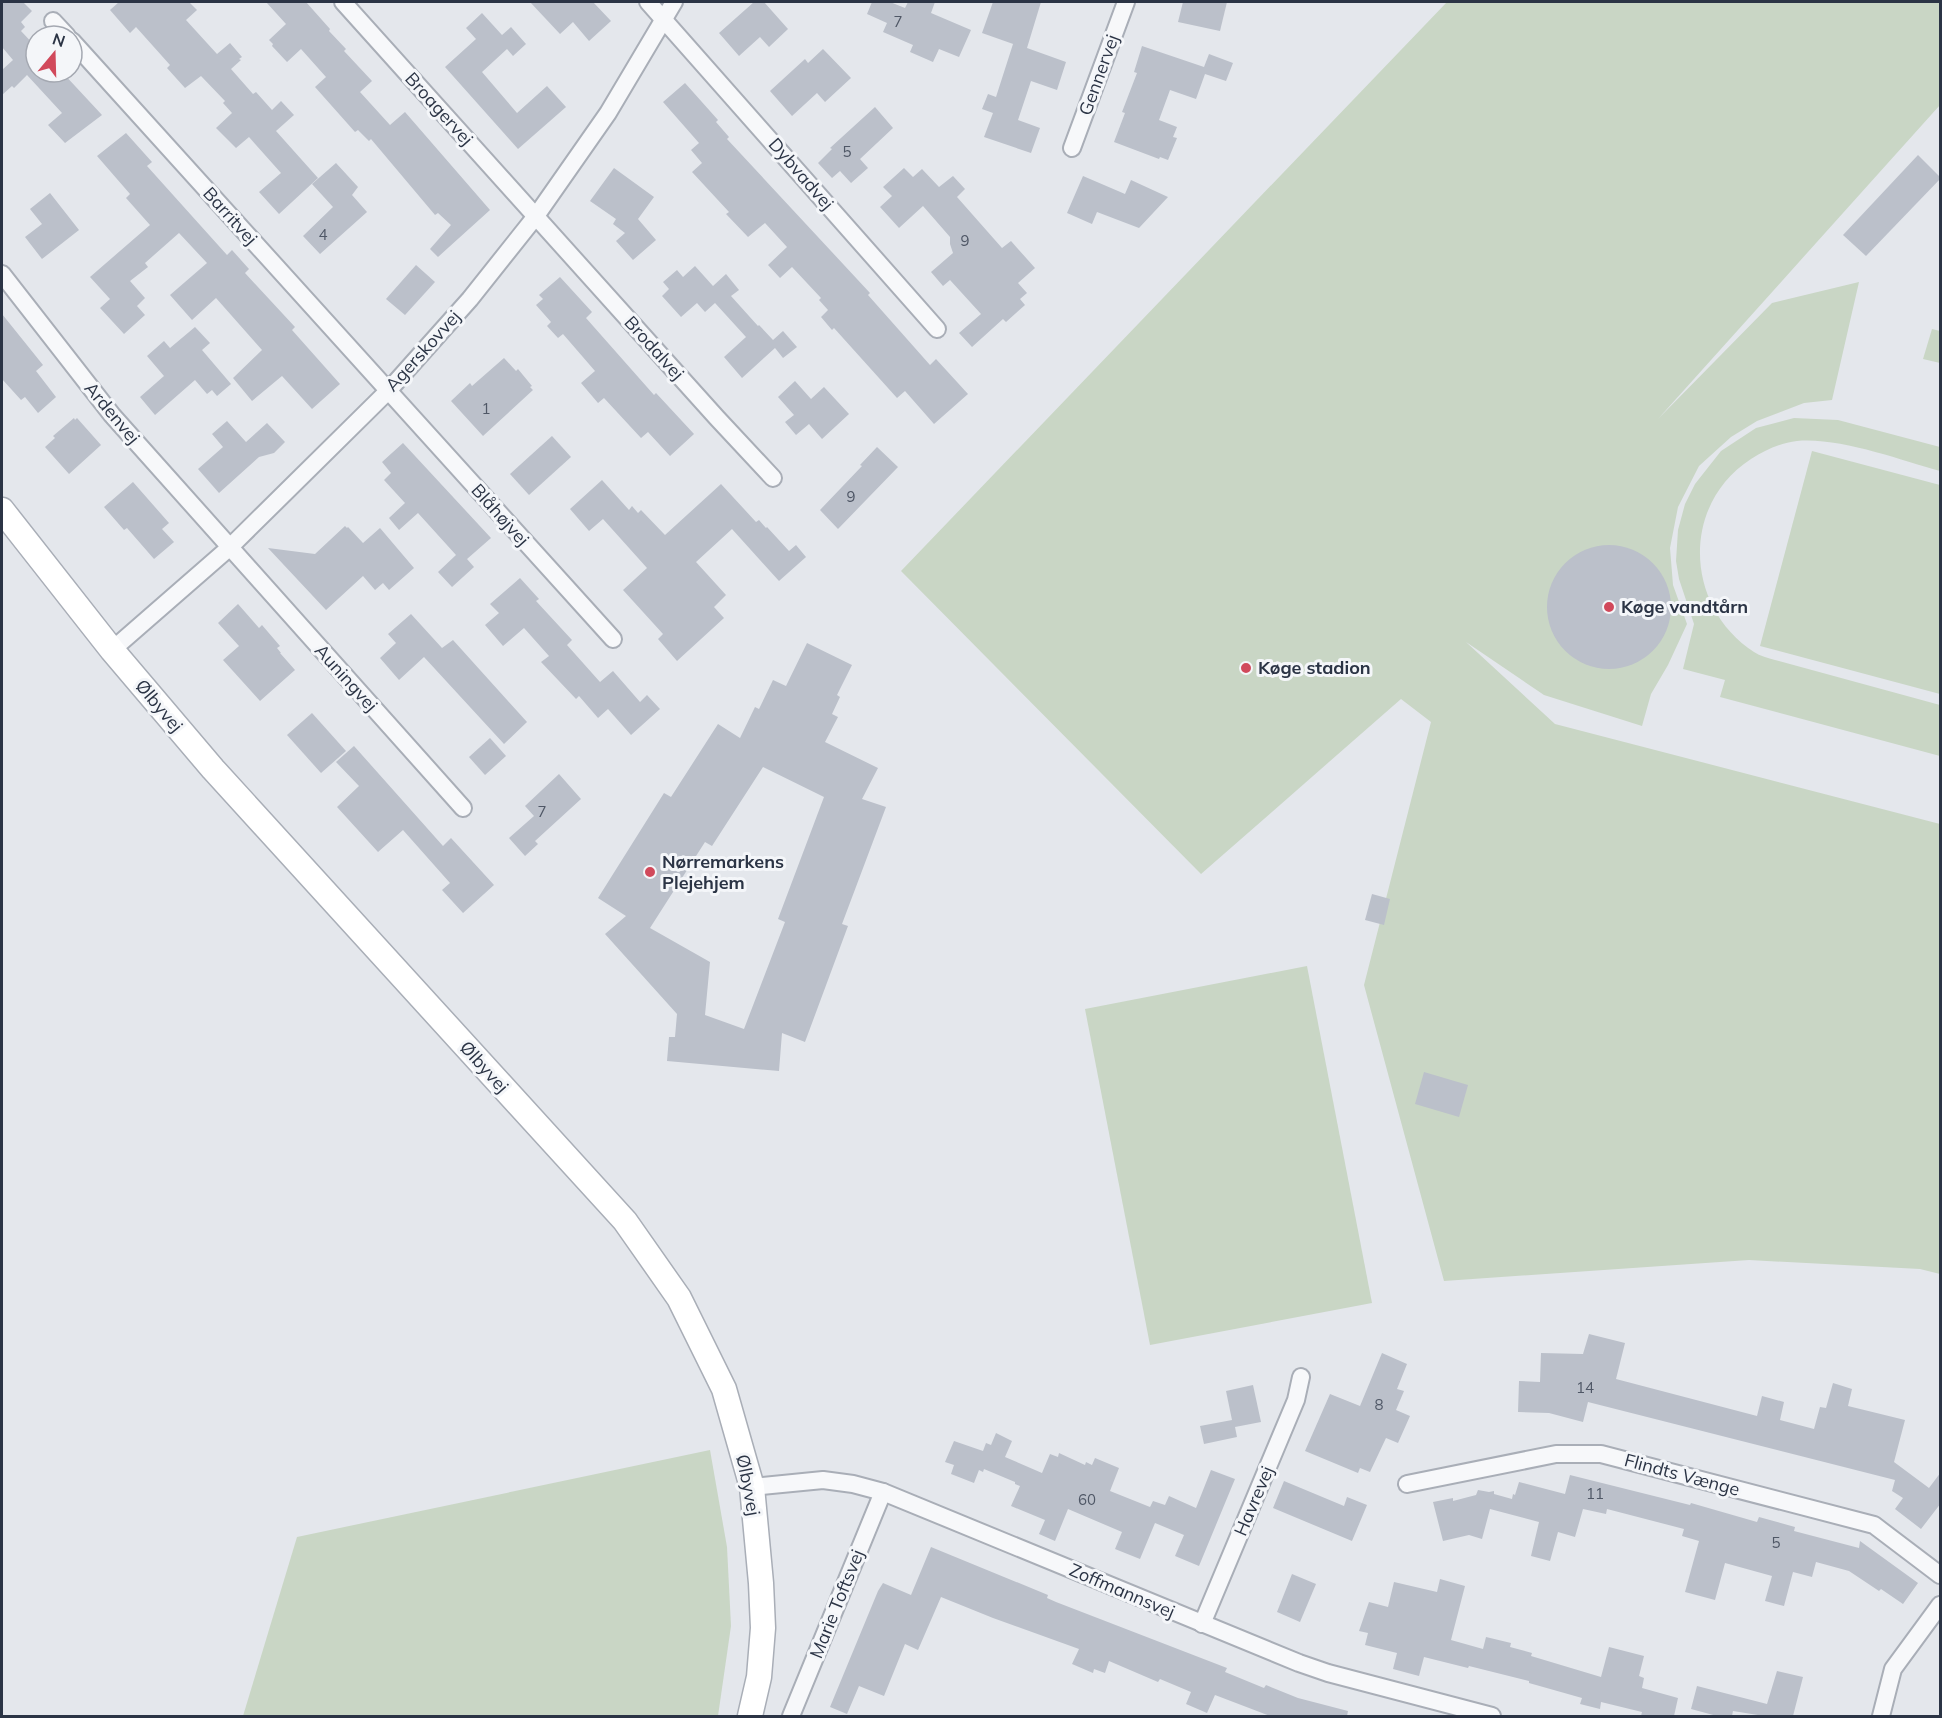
<svg xmlns="http://www.w3.org/2000/svg" width="1942" height="1718" font-family="Mulish,sans-serif">
<style>
.green{fill:#c9d6c5}
.building{fill:#bbc0ca;fill-rule:evenodd}
.lines{fill:none;stroke-linecap:round;stroke-linejoin:round}
.street-casing{stroke:#a9aeb7;stroke-width:20}
.secondary-casing{stroke:#a9aeb7;stroke-width:27}
.street{stroke:#f7f8fa;stroke-width:16}
.secondary{stroke:#fff;stroke-width:24}
.poi-dot{fill:#d1495b;stroke:#f4f6f9;stroke-width:2}
.labels{text-anchor:middle;stroke-width:6;stroke-linejoin:round;paint-order:stroke}
.number-label{font-size:15px;fill:#4f5766}
.street-label{font-size:18px;fill:#2b3445;stroke:#f4f6f9}
.poi-label{font-size:18px;font-weight:bold;fill:#2b3445;stroke:#f4f6f9;text-anchor:start}
</style>
<rect width="100%" height="100%" fill="#e4e7ec"/>
<!-- green -->
<g class="green">
<path d="M1447 2H1940V105L1658 419 1772 303 1859 282 1832 400 1804 403 1757 421 1731 437 1699 466 1678 507 1670 548 1673 585 1687 624 1668 665 1651 694 1642 726 1544 695 1466 642 1555 724 1940 824V1274L1920 1269 1749 1260 1444 1281 1364 985 1431 722 1401 699 1201 874 901 571Z"/>
<path d="M1932 329 1940 331V363L1923 359Z"/>
<path d="M1794 418 1838 420 1940 447V471C1900 460 1839 437 1797 441 1780 443 1765 450 1751 459 1680 505 1685 607 1754 652 1760 656 1768 658 1775 660L1940 705V756L1720 697 1725 680 1683 669 1694 624 1679 579 1676 561 1678 530 1685 504 1695 484 1721 451 1756 428Z"/>
<path d="M1812 451 1940 485V694L1760 646Z"/>
<path d="M1307 966 1372 1303 1150 1345 1085 1009Z"/>
<path d="M710 1450 727 1547 731 1626 718 1716H243L297 1537Z"/>
</g>
<!-- building -->
<g class="building">
<path d="M2 2H23L32 11 21 22 25 27 21 31 36 47V72H62L102 115 65 143 48 125 62 113 27 75 14 88 12 86 2 95V70L13 60 2 47Z"/>
<path d="M119 2H189L197 10 186 20 217 54 230 43 242 57 239 59 241 60 231 69 253 94 256 92 272 110 281 101 294 115 276 131 318 178 279 214 259 192 281 173 249 137 236 148 216 128 232 113 223 103 225 101 201 76 185 88 167 68 170 65 136 27 130 33 110 10Z"/>
<path d="M266 2H306L330 29 329 31 346 49 344 51 372 81 360 92 390 125 405 112 490 210 438 257 430 249 451 225 438 213 435 215 371 139 369 141 358 130 355 132 315 87 326 77 301 49 287 62 272 46 273 44 269 40 286 24Z"/>
<path d="M530 2H593L611 21 589 41 573 22 560 34Z"/>
<path d="M754 2H764L788 29 769 47 760 37 739 56 719 33Z"/>
<path d="M872 2H890L905 8 908 2H935L931 13 971 30 959 57 939 49 933 62 910 52 913 45 883 32 887 23 867 14Z"/>
<path d="M993 2H1041L1027 48 1066 62 1057 90 1031 81 1018 120 1040 128 1031 153 984 137 993 113 982 109 988 94 996 97 1013 44 1016 45 982 33Z"/>
<path d="M1183 2H1227L1220 31 1178 22Z"/>
<path d="M482 13 502 35 511 27 526 44 513 56 507 49 482 72 517 113 547 86 566 107 518 149 445 67 476 39 466 28Z"/>
<path d="M1142 46 1204 67 1209 54 1233 63 1226 81 1205 74 1196 99 1170 90 1159 120 1177 127 1173 137 1177 138 1168 160 1160 157 1159 159 1114 142 1125 113 1122 112 1137 73 1134 72Z"/>
<path d="M823 49 851 78 825 102 817 93 792 116 770 91 805 59 808 63Z"/>
<path d="M685 83 718 120 716 122 729 137 727 139 870 293 868 295 930 365 936 359 968 394 934 424 905 391 897 398 834 328 832 330 821 317 828 310 819 300 821 298 792 267 780 278 768 265 787 247 765 223 748 237 726 214 729 212 692 172 702 163 691 150 699 143 663 102Z"/>
<path d="M875 107 893 128 860 159 868 168 851 183 840 171 832 178 818 163 832 149 830 148Z"/>
<path d="M126 133 152 162 147 166 227 255 232 250 249 269 245 273 295 327 292 330 340 384 312 409 282 376 252 401 233 378 262 350 216 298 192 320 170 295 207 263 179 233 145 263 148 267 130 281 145 298 137 306 145 315 124 334 100 308 110 299 90 277 150 225 126 198 130 194 97 156Z"/>
<path d="M1918 155 1941 178 1866 256 1843 235Z"/>
<path d="M336 163 358 187 352 195 367 212 320 254 303 236 333 207 312 184Z"/>
<path d="M614 168 654 197 638 219 656 240 633 260 616 241 625 233 613 224 616 219 590 201Z"/>
<path d="M904 168 913 177 922 169 939 187 953 176 965 189 957 197 1002 248 1011 241 1035 268 1018 283 1027 293 1020 299 1025 305 1006 322 1003 319 972 347 959 333 981 314 950 280 943 286 931 272 953 253 950 244V237L923 206 899 228 880 207 892 196 883 187Z"/>
<path d="M1083 176 1125 194 1131 180 1168 197 1139 228 1097 212 1092 224 1067 213Z"/>
<path d="M50 193 79 230 42 259 25 237 42 224 30 209Z"/>
<path d="M416 265 435 282 405 315 386 299Z"/>
<path d="M695 266 713 286 726 274 739 290 731 296 758 326 759 325 773 340 783 331 797 347 783 358 775 348 742 378 724 357 746 337 715 303 705 312 697 303 681 317 662 296 669 289 663 282 677 270 683 277Z"/>
<path d="M560 277 592 312 586 318 654 395 656 393 694 434 670 456 648 432 641 438 604 398 598 403 581 383 595 371 563 334 558 338 547 326 551 322 536 305 543 299 539 295Z"/>
<path d="M2 314 43 365 36 371 56 397 38 413 25 397 21 400 2 379Z"/>
<path d="M195 327 210 343 202 350 231 384 217 396 212 390 207 394 195 380 155 415 140 397 164 376 147 356 164 341 170 348Z"/>
<path d="M504 358 516 371 518 369 532 386 530 387 533 390 483 436 451 401 470 383 472 386Z"/>
<path d="M795 381 811 399 824 387 849 414 822 439 809 424 796 435 785 422 794 415 778 397Z"/>
<path d="M74 418 75 420 77 418 101 445 69 474 45 447 55 438 53 436Z"/>
<path d="M227 421 246 442 267 423 285 442 274 453 259 457 219 493 198 469 223 447 212 434Z"/>
<path d="M552 436 571 457 529 495 510 474Z"/>
<path d="M403 443 491 538 467 559 474 567 452 587 438 572 456 555 418 513 399 530 389 518 405 503 384 480 391 473 382 462Z"/>
<path d="M877 447 898 467 838 529 820 510 862 466 860 465Z"/>
<path d="M602 480 629 510 632 506 638 513 641 510 665 535 721 484 756 522 759 520 766 528 767 527 789 551 796 545 806 557 779 581 732 529 696 562 726 595 714 607 724 618 677 661 658 639 663 634 623 590 647 568 603 519 589 531 570 509Z"/>
<path d="M133 482 169 523 162 529 174 542 154 559 127 528 124 530 104 507Z"/>
<path d="M345 526 347 528 348 527 363 543 380 528 414 568 389 590 383 583 375 590 363 576 326 610 268 548 315 554Z"/>
<circle cx="1609" cy="607" r="62"/>
<path d="M520 578 539 599 536 601 572 640 567 645 600 682 613 671 640 702 647 695 660 709 631 735 608 709 598 718 579 696 576 699 541 662 549 656 524 628 503 646 485 625 499 613 490 604Z"/>
<path d="M238 604 259 628 262 625 280 646 277 648 281 653H280L295 670 260 701 223 660 239 646 218 623Z"/>
<path d="M411 614 442 648 453 640 527 722 504 744 424 657 399 680 380 658 396 643 388 634Z"/>
<path d="M807 643 852 665 837 695 840 697 832 714 838 717 825 742 878 768 862 799 886 807 842 924 848 926 805 1042 782 1033 779 1071 667 1061 669 1037H675L677 1014 605 934 626 916 598 898 664 793 671 797 718 724 740 738 755 707 759 709 773 680 786 686ZM763 767 824 797 778 919 785 922 744 1029 705 1015 710 962 650 928 705 842 712 846Z"/>
<path d="M312 713 346 751 321 773 287 735Z"/>
<path d="M490 738 506 756 485 775 469 757Z"/>
<path d="M354 746 443 846 451 838 494 885 463 913 442 890 450 883 403 830 378 852 337 807 359 786 336 762Z"/>
<path d="M559 774 581 799 535 841 538 844 525 856 509 838 534 816 525 806Z"/>
<path d="M1372 894 1390 899 1384 925 1365 920Z"/>
<path d="M1424 1072 1468 1085 1459 1117 1415 1104Z"/>
<path d="M1589 1334 1625 1343 1616 1379 1757 1416 1762 1396 1784 1402 1780 1420 1814 1429 1820 1407 1826 1408 1833 1383 1852 1389 1848 1406 1905 1420 1894 1462 1929 1488 1941 1472V1503L1921 1529 1895 1509 1903 1498 1892 1491 1895 1480 1588 1402 1583 1422 1549 1413 1518 1412 1519 1381 1540 1382 1541 1353 1583 1354Z"/>
<path d="M1382 1353 1407 1364 1397 1389 1404 1391 1396 1410 1410 1416 1398 1443 1386 1438 1370 1472 1360 1468 1358 1473 1305 1451 1330 1394 1360 1406Z"/>
<path d="M1253 1385 1261 1422 1235 1427 1237 1437 1204 1444 1200 1426 1232 1420 1226 1391Z"/>
<path d="M996 1433 1012 1441 1005 1457 1042 1473 1050 1454 1058 1457 1059 1453 1085 1465 1086 1462 1092 1465 1095 1458 1119 1468 1110 1491 1150 1507 1153 1501 1165 1505 1169 1496 1196 1508 1211 1470 1235 1479 1199 1566 1175 1556 1184 1535 1155 1523 1140 1559 1115 1549 1122 1532 1068 1509 1055 1541 1039 1534 1045 1520 1011 1506 1020 1486 1015 1484V1482L984 1469 983 1472 979 1470 974 1483 951 1474 954 1465 945 1462 954 1441 983 1451 986 1443 991 1445Z"/>
<path d="M1570 1475 1690 1505 1691 1503 1757 1522 1759 1517 1795 1527 1794 1531 1859 1548 1860 1541 1918 1583 1903 1604 1881 1589 1879 1591 1849 1571 1816 1562 1812 1577 1793 1572 1784 1606 1765 1601 1772 1576 1725 1563 1715 1600 1685 1592 1699 1541 1682 1536 1684 1529 1607 1509 1606 1514 1583 1509 1575 1537 1558 1532 1550 1561 1531 1556 1539 1522 1490 1509 1482 1539 1469 1535 1443 1541 1433 1502 1453 1498V1501L1476 1495 1478 1490 1489 1492 1494 1491V1494L1512 1499 1513 1494 1515 1495 1519 1482 1565 1494Z"/>
<path d="M1284 1481 1344 1506 1347 1497 1367 1505 1352 1541 1273 1508Z"/>
<path d="M931 1547 1048 1595 1047 1598 1056 1602 1227 1668 1225 1672 1264 1688 1266 1685 1298 1698 1348 1711 1347 1716H1270L1215 1695 1207 1713 1186 1704 1191 1692 1160 1679 1158 1682 1109 1661 1105 1673 1094 1669 1093 1673 1072 1664 1079 1649 993 1618 941 1597 918 1650 905 1644 884 1696 859 1686 847 1714 830 1707 878 1591 883 1583 911 1595Z"/>
<path d="M1292 1574 1316 1584 1300 1622 1277 1612Z"/>
<path d="M1440 1579 1465 1586 1451 1640 1483 1649 1486 1637 1511 1643 1510 1647 1532 1653 1531 1656 1601 1677 1609 1647 1644 1656 1639 1676 1644 1678 1642 1688 1678 1698 1674 1716H1641L1642 1712 1601 1702 1600 1709 1580 1704 1582 1698 1529 1683V1681L1469 1666 1468 1668 1424 1657 1419 1676 1393 1669 1397 1653 1365 1645 1368 1633 1359 1631 1369 1602 1388 1607 1394 1582 1437 1592Z"/>
<path d="M1777 1671 1803 1677 1793 1716H1764L1733 1711 1732 1716H1717L1691 1709 1697 1686 1767 1704Z"/>
</g>
<g class="lines">
<defs>
<g id="street">
<path d="M343 2 717 418 773 478"/>
<path d="M648 2 937 329"/>
<path d="M53 21 67 36"/>
<path d="M72 41 613 639"/>
<path d="M1072 148 1126 2"/>
<path d="M2 274 112 415 463 808"/>
<path d="M112 650 229 548 388 391 470 299 536 216 608 113 674 2"/>
<path d="M1407 1484 1556 1454H1601L1874 1525 1940 1575"/>
<path d="M752 1487 823 1480 853 1484 883 1492 1299 1663 1328 1673 1492 1716"/>
<path d="M1202 1624 1296 1400 1301 1377"/>
<path d="M791 1716 883 1492"/>
<path d="M1881 1716 1893 1669 1940 1605"/>
</g>
<path id="secondary" d="M2 510 112 650 213 769 625 1221 679 1298 724 1389 752 1487 761 1583 763 1628 759 1677 750 1716"/>
</defs>
<!-- street casing -->
<use href="#street" class="street-casing"/>
<!-- secondary casing -->
<use href="#secondary" class="secondary-casing"/>
<!-- street -->
<use href="#street" class="street"/>
<!-- secondary -->
<use href="#secondary" class="secondary"/>
</g>
<!-- markers -->
<g class="poi-dot">
<circle cx="1609" cy="607" r="6"/>
<circle cx="1246" cy="668" r="6"/>
<circle cx="650" cy="872" r="6"/>
</g>
<g class="labels">
<!-- number labels -->
<g class="number-label">
<text x="898" y="27">7</text>
<text x="847" y="157">5</text>
<text x="323" y="240">4</text>
<text x="965" y="246">9</text>
<text x="486" y="414">1</text>
<text x="851" y="502">9</text>
<text x="542" y="817">7</text>
<text x="1585" y="1393">14</text>
<text x="1379" y="1410">8</text>
<text x="1595" y="1499">11</text>
<text x="1087" y="1505">60</text>
<text x="1776" y="1548">5</text>
</g>
<!-- street labels -->
<g class="street-label">
<text transform="translate(1099 75) rotate(-70)" y="6">Gennervej</text>
<text transform="translate(439 109) rotate(48)" y="6">Broagervej</text>
<text transform="translate(801 174) rotate(49)" y="6">Dybvadvej</text>
<text transform="translate(230 216) rotate(48)" y="6">Barritvej</text>
<text transform="translate(654 348) rotate(48)" y="6">Brodalvej</text>
<text transform="translate(423 351) rotate(-48)" y="6">Agerskovvej</text>
<text transform="translate(112 413) rotate(50)" y="6">Ardenvej</text>
<text transform="translate(500 515) rotate(48)" y="6">Blåhøjvej</text>
<text transform="translate(346 678) rotate(48)" y="6">Auningvej</text>
<text transform="translate(159 706) rotate(50)" y="6">Ølbyvej</text>
<text transform="translate(484 1067) rotate(48)" y="6">Ølbyvej</text>
<text transform="translate(1682 1475) rotate(15)" y="6">Flindts Vænge</text>
<text transform="translate(748 1485) rotate(79)" y="6">Ølbyvej</text>
<text transform="translate(1254 1501) rotate(-67)" y="6">Havrevej</text>
<text transform="translate(1122 1591) rotate(23)" y="6">Zoffmannsvej</text>
<text transform="translate(837 1604) rotate(-68)" y="6">Marie Toftsvej</text>
</g>
<!-- poi labels -->
<g class="poi-label">
<text x="1621" y="613">Køge vandtårn</text>
<text x="1258" y="674">Køge stadion</text>
<text x="662" y="868">Nørremarkens<tspan x="662" dy="21">Plejehjem</tspan></text>
</g>
</g>
<!-- border -->
<rect width="1942" height="1718" fill="none" stroke="#2b3445" stroke-width="6"/>
<!-- north arrow -->
<g transform="translate(54 54) rotate(19)"><circle r="28" fill="#f4f6f9" stroke="#a4a8b1" stroke-width="1.5"/>
<path d="M0-4.5L10 22L0 15L-10 22Z" fill="#d1495b"/>
<text y="-9" font-size="16" font-weight="bold" text-anchor="middle" fill="#2b3445">N</text>
</g>
</svg>
